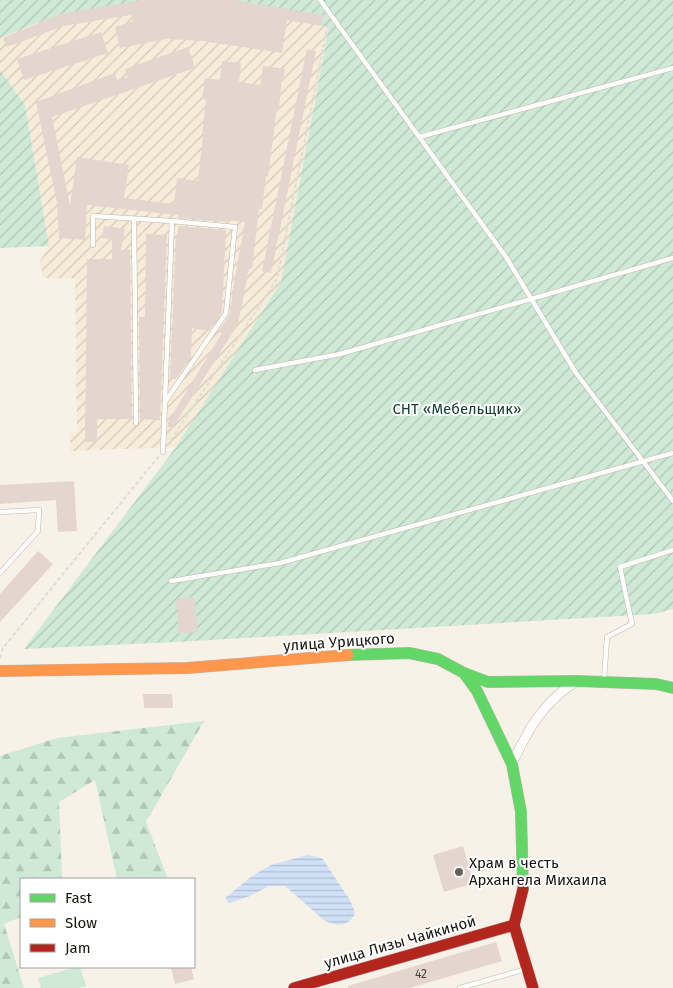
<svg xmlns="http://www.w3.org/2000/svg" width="673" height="988" font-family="'Fira Sans',sans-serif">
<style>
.industrial{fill:url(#industrial-furrows)}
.green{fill:#cee9d6}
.forest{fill:url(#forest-firs)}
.garden{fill:url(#garden-furrows)}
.water{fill:url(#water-rules)}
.building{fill:#e4d6ce}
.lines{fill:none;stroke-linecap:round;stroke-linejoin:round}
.lane-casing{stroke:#bcb7af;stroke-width:5.5}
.street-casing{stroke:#bcb7af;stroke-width:10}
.fast-casing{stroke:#bcb7af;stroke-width:12}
.slow-casing{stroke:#bcb7af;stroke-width:12}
.jam-casing{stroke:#bcb7af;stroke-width:12}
.path{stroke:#dfddda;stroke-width:2;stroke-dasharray:4 2.5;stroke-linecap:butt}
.lane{stroke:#fefdfb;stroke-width:4.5}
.street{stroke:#fefdfb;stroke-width:9}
.fast{stroke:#63d668;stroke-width:11}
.slow{stroke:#ff974d;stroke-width:11}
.jam{stroke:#b3261e;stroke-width:11}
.poi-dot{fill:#65615a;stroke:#fff;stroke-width:2}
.labels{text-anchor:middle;stroke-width:4;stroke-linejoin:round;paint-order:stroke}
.number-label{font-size:12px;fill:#4a443e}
.park-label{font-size:15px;fill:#134230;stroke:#fff}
.street-label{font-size:15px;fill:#17140e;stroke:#fff}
.poi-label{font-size:15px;fill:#17140e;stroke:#fff;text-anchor:start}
</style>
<defs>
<pattern id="industrial-furrows" width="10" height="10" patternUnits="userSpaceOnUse" patternTransform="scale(1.25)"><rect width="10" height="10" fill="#f6ecd9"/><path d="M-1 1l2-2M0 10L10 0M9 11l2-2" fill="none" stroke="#d2cab9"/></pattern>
<pattern id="forest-firs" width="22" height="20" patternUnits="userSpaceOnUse" patternTransform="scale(1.25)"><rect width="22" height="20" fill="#cee9d6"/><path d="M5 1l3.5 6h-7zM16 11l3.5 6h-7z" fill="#b0c7b6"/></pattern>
<pattern id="garden-furrows" width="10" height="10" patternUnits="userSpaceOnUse" patternTransform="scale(1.25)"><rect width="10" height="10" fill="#cee9d6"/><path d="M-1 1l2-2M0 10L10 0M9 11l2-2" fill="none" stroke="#b0c7b6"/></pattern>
<pattern id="water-rules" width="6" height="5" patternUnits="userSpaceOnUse" patternTransform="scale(1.25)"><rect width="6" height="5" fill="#d0e0f6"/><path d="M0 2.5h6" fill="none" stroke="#b2bfd2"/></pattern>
</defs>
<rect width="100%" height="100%" fill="#f7f1e7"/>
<!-- industrial -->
<path class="industrial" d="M170 0H199L329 27 281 282 176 447 70 451V433L77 432 75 278H43L40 261 49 246 25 105 0 70V38L42 21Z"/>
<!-- green -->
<path class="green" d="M76 967H80L86 986 79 988H41L38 978Z"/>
<!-- forest -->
<path class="forest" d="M204 721 146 822 168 879H117L95 780 59 802 62 879H21V917L4 924 24 988H0V756L57 738Z"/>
<!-- garden -->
<g class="garden">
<path d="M0 0H170L42 21 0 38Z"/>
<path d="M199 0H673V609L654 614 176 642 24 649 176 447 281 282 329 27Z"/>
<path d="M0 70 25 105 49 246 0 248Z"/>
</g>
<!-- water -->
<path class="water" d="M308 855 322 858 350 900 355 913C350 926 337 927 325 921L285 886H269L250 896 229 903 225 898 252 876 271 865Z"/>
<!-- building -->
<g class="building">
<path d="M141 0H233L323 15 321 26 287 20 282 53 203 41H204L166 39 120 48 115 27 133 21 131 15 63 26 7 47 3 38 61 14Z"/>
<path d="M101 32 108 53 24 80 17 59Z"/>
<path d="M188 47 195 68 52 117 70 206 77 157 129 165 124 198 174 204 177 178 198 181 203 135H202L206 100 202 99 205 78 220 80 222 61 241 63 239 82 260 85 263 66 285 69 284 77H282L279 108H277L268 177 266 176 262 209H259L252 269H249L238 324 172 429 168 426V422L222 333H217L230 314 233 289 245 222 227 220V222L178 218V215L87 205 85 240 59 238 57 203 36 102 115 73 117 80 127 77 125 69Z"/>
<path d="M307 49 316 51 271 273 262 271Z"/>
<path d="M104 226 125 229 121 250H130L132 419H97V442H85L87 259H112V239L102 238Z"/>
<path d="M178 226 226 230 222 312 209 331 192 328 191 357 176 379 170 378 176 235H178Z"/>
<path d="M146 234 167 235 160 420 140 419 139 317H145Z"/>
<path d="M74 481 77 531 58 532 56 500 0 504V485Z"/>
<path d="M38 551 53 564 0 622V594Z"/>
<path d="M194 597 198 632 179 634 176 599Z"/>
<path d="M143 694H172L173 708H144Z"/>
<path d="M463 846 474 883 444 892 433 855Z"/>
<path d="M496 942 502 961 410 988H348V986Z"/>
<path d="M171 967H191L194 979 175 984Z"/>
</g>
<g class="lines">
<defs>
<g id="lane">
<path d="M320 0 506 257 576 373 673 501"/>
<path d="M419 137 673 68"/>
<path d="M134 219 136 423"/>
<path d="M93 245V216L172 221 235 227 226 313 165 402"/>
<path d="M255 370 340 354 673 258"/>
<path d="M163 452 172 221"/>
<path d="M0 512 39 510 38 531 0 573"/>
<path d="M171 581 280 563 673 453"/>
<path d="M604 681 607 637 632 624 620 567 673 550"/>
<path d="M460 988 526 969"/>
</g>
<path id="street" d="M512 764C529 728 541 705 575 682"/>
<g id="fast">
<path d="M348 655 409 653 438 659 464 673 488 682 577 681 656 684 673 688"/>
<path d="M464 673 477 691 512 764 521 812 523 889"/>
</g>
<path id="slow" d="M0 671 187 668 348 655"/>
<g id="jam">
<path d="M523 889 514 925 533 988"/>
<path d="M294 988 514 925"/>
</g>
</defs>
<!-- lane casing -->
<use href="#lane" class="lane-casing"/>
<!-- street casing -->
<use href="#street" class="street-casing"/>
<!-- fast casing -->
<use href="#fast" class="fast-casing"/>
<!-- slow casing -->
<use href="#slow" class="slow-casing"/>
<!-- jam casing -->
<use href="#jam" class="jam-casing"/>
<!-- path -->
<g class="path">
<path d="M171 440 277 279 328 24"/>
<path d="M0 658 3 648 159 456"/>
</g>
<!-- lane -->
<use href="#lane" class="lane"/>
<!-- street -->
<use href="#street" class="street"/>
<!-- fast -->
<use href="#fast" class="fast"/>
<!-- slow -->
<use href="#slow" class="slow"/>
<!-- jam -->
<use href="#jam" class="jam"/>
</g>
<!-- markers -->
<circle class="poi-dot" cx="459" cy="872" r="5"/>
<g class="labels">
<!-- number labels -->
<g class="number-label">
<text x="421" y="978">42</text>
</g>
<!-- park labels -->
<g class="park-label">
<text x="457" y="414">СНТ «Мебельщик»</text>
</g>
<!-- street labels -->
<g class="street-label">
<text transform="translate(339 642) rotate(-4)" y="5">улица Урицкого</text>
<text transform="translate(400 942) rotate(-16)" y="5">улица Лизы Чайкиной</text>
</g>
<!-- poi labels -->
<g class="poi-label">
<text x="469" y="868">Храм в честь<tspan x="469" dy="17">Архангела Михаила</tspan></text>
</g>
</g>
<!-- legend -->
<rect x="20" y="878" width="175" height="90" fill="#ffffff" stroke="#a2a19f"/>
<rect x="30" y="894" width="25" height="8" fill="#63d668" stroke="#a2a19f"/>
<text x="65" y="903" font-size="15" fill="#17140e">Fast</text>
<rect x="30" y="919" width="25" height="8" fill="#ff974d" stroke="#a2a19f"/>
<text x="65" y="928" font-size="15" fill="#17140e">Slow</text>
<rect x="30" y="944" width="25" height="8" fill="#b3261e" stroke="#a2a19f"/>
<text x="65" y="953" font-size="15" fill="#17140e">Jam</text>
</svg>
